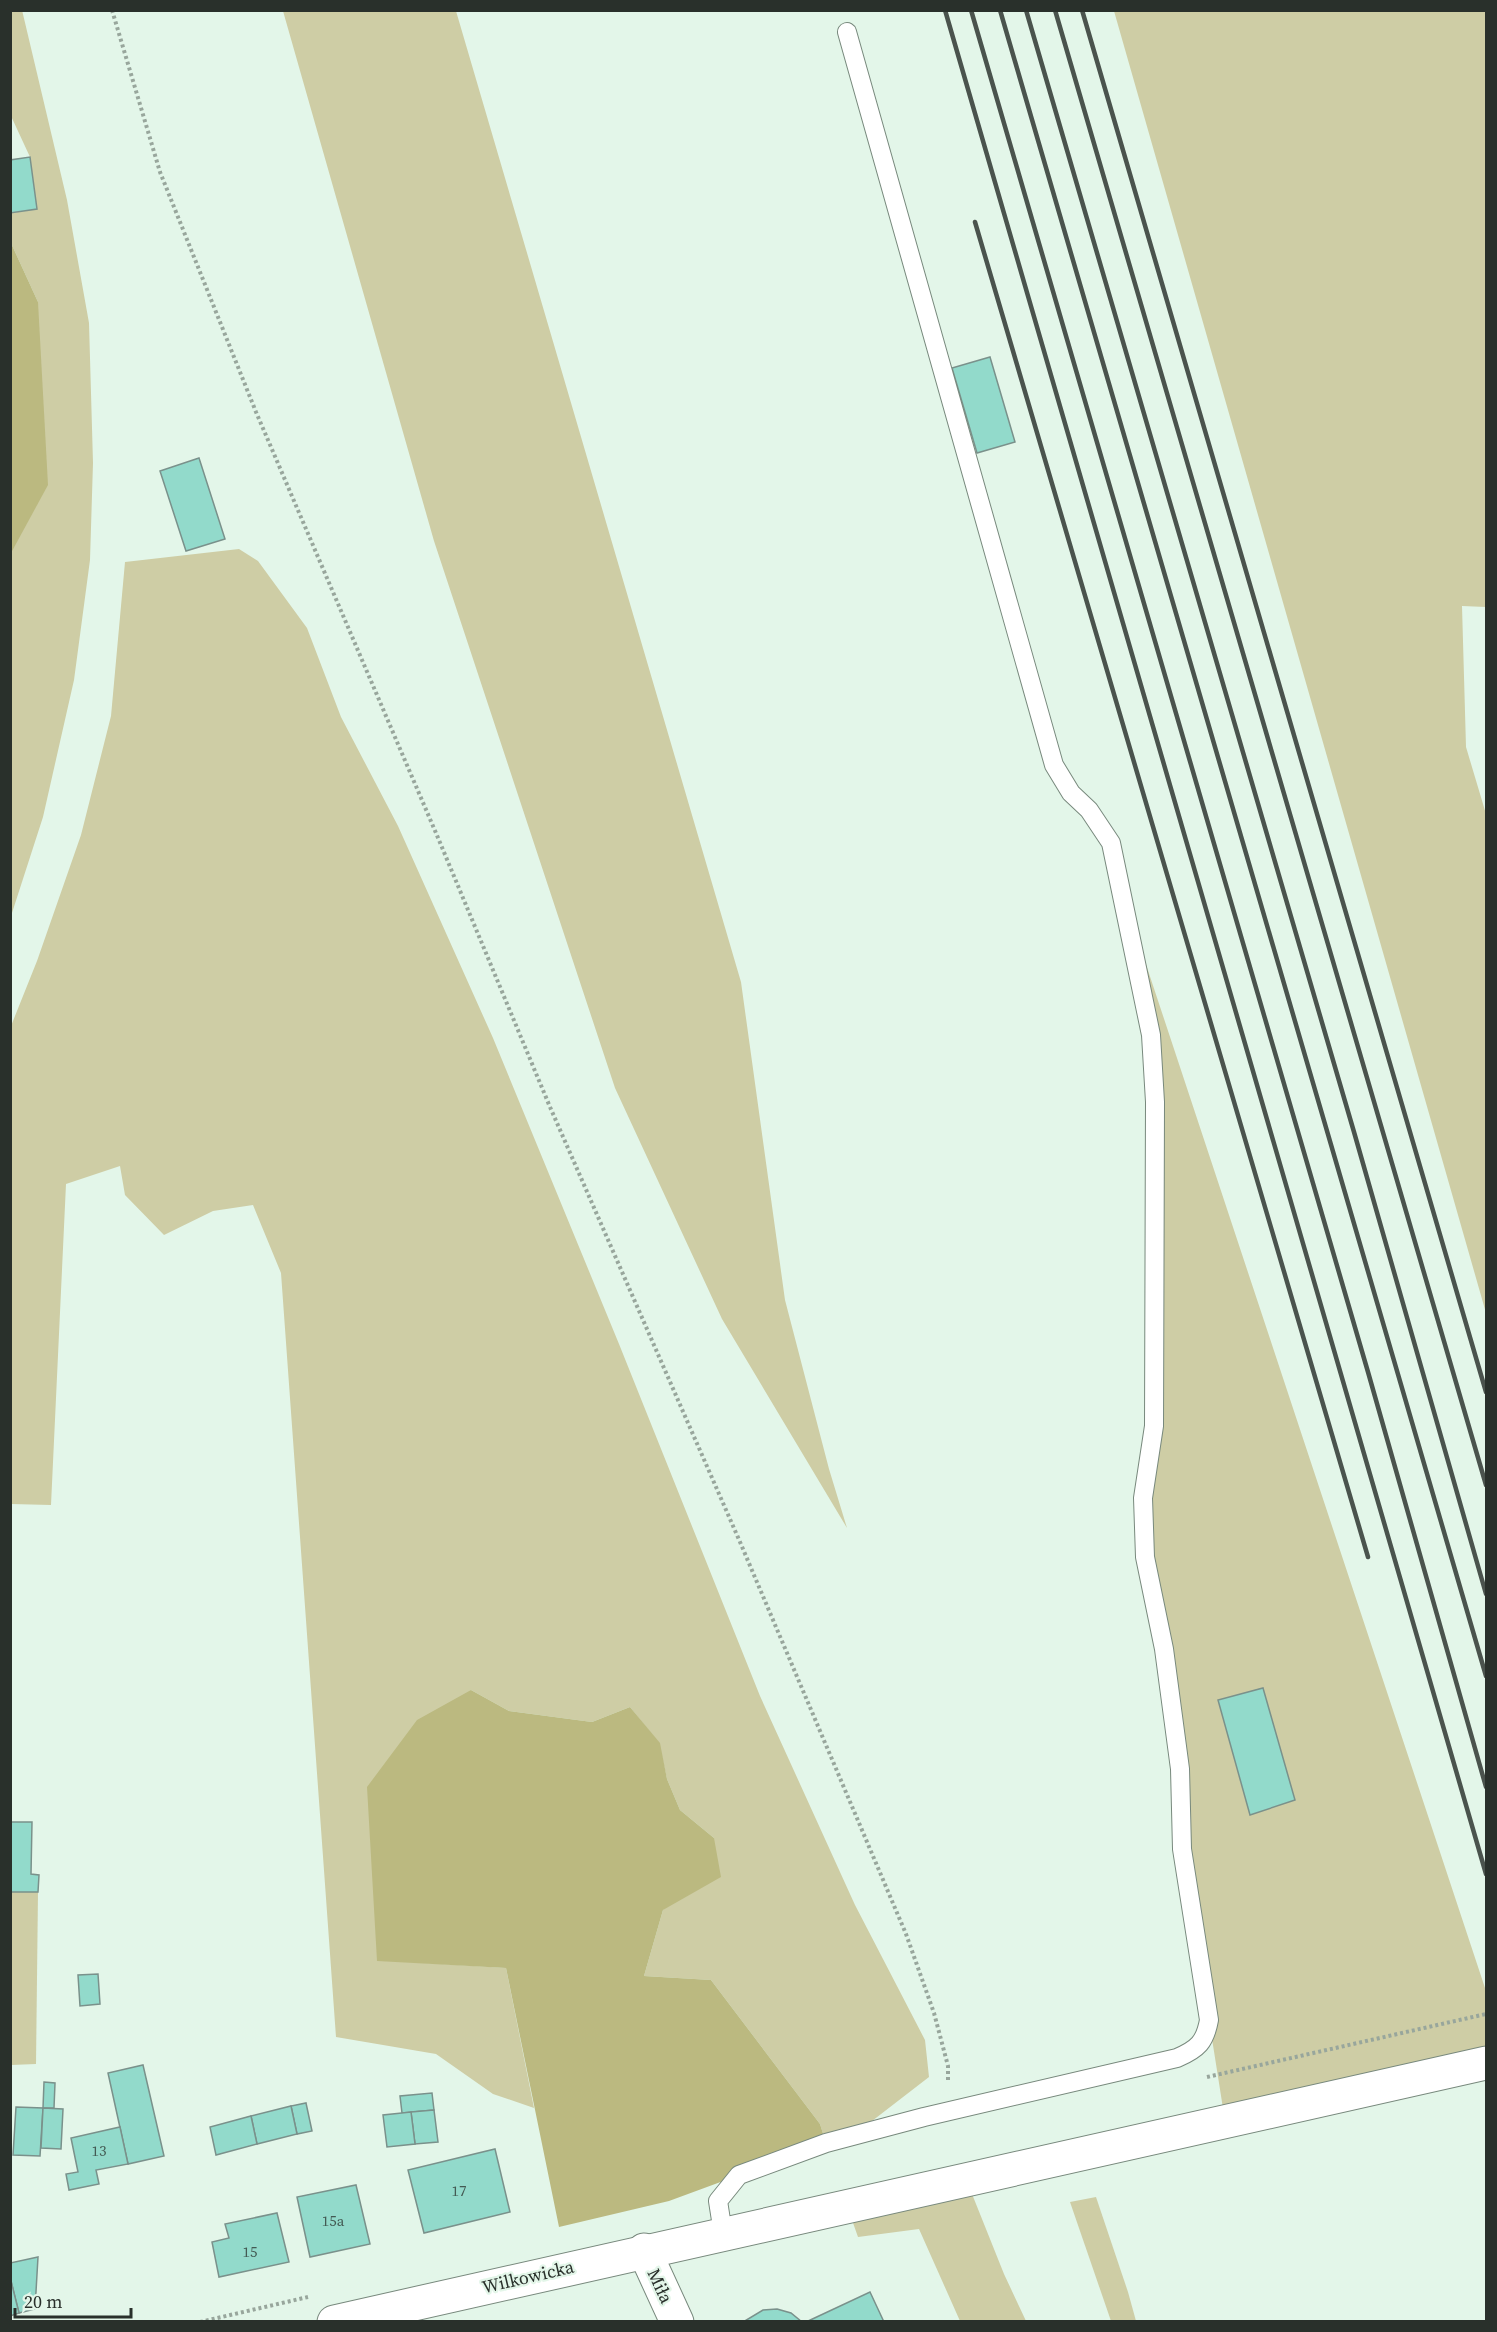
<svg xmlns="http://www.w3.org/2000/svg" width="1497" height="2332" font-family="'Source Serif 4',serif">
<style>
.green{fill:#cecda5}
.forest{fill:#bbb980}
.building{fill:#92dacb;stroke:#7a918b;stroke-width:1.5}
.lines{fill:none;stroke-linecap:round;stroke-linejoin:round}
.service-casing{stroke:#78897d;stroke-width:20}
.minor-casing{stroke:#78897d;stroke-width:35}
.secondary-casing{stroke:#78897d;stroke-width:35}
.path{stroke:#98a69c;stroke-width:4;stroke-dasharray:3 3;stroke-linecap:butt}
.service{stroke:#fff;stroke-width:18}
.minor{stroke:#fff;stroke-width:33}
.secondary{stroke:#fff;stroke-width:33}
.rail{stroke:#4a534d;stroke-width:4.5}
.labels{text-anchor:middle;stroke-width:4.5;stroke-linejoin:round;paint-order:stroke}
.number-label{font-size:15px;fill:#435a53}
.street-label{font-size:18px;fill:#29302b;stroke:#e3f6e9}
</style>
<rect width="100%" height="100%" fill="#e3f6e9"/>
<!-- green -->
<g class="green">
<path d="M22 10 67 200 89 323 93 463 90 560 74 680 43 817 11 916V553L38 302 11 243V213L37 209 30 157 11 116V11Z"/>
<path d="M283 11H456L741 982 785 1300 829 1469 847 1528 722 1319 615 1088 434 541Z"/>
<path d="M1114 11H1486V607L1462 606 1466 747 1486 814V1313Z"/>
<path d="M239 549 258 561 307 628 341 717 398 826 493 1038 619 1344 760 1696 855 1905 925 2040 929 2077 872 2121 826 2143 820 2124 711 1980 644 1976 663 1910 714 1838 680 1810 667 1779 659 1743 630 1707 592 1722 509 1711 471 1690 377 1960 506 1968 534 2108 493 2094 436 2054 336 2037 281 1273 253 1205 213 1211 164 1235 125 1195 120 1166 66 1184 51 1505 11 1504V1026L37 961 81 835 111 716 125 562Z"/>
<path d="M1124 898 1486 1991V2072L1225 2121 1182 1849 1145 1557 1155 1102Z"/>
<path d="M11 1892H38L36 2064 11 2065Z"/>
<path d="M966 2179 1004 2274 1026 2321H960L919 2229 858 2237 846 2203Z"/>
<path d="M1096 2197 1128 2292 1136 2321H1111L1070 2202Z"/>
</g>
<!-- forest -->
<g class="forest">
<path d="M11 243 38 302 48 485 11 553Z"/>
<path d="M471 1690 509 1711 592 1722 630 1707 660 1743 667 1779 680 1810 714 1838 721 1877 663 1910 644 1976 711 1980 820 2124 826 2143 669 2201 559 2227 506 1968 377 1961 367 1787 417 1720Z"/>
</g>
<!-- building -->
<g class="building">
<path d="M30 157 37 209 10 213V160Z"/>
<path d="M990 357 1015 442 977 453 952 368Z"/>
<path d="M199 458 225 539 186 551 160 471Z"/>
<path d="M1263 1688 1295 1800 1250 1815 1218 1700Z"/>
<path d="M10 1822H32L31 1874 39 1875 38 1892H10Z"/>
<path d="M98 1974 100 2004 80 2006 78 1975Z"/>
<path d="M143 2065 164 2156 128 2164 108 2073Z"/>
<path d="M44 2082 55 2083 54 2108H43Z"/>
<path d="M432 2093 434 2110 402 2113 400 2096Z"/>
<path d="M306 2103 312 2131 297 2134 291 2106Z"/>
<path d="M291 2106 297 2134 257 2144 251 2116Z"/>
<path d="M16 2107 43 2108 40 2156 13 2155Z"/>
<path d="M43 2108 63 2109 61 2149 41 2148Z"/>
<path d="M434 2110 438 2142 415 2144 411 2112Z"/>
<path d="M411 2112 415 2144 387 2147 383 2115Z"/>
<path d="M251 2116 257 2144 216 2155 210 2127Z"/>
<path d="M120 2127 128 2164 96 2170 99 2184 69 2190 66 2174 78 2172 71 2138Z"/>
<path d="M495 2149 510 2212 424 2233 408 2170Z"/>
<path d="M356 2185 370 2244 310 2257 297 2197Z"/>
<path d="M277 2213 289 2262 219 2277 212 2242 229 2238 225 2224Z"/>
<path d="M38 2257 35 2309 19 2313 10 2277V2263Z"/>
<path d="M10 2277 19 2313 10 2316Z"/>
<path d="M870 2292 884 2322H806Z"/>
<path d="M777 2309 791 2313 802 2322H743L763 2310Z"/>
</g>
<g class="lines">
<defs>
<path id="service" d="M723 2233 718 2201 739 2175 826 2143 924 2117 1177 2058C1198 2049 1205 2042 1209 2020L1182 1849 1180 1769 1164 1649 1145 1557 1143 1498 1154 1426 1155 1102 1151 1035 1111 843 1089 810 1071 793 1054 765 847 32"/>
<path id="minor" d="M644 2250 677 2322"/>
<path id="secondary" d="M334 2322 1486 2063"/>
</defs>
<!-- service casing -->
<use href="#service" class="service-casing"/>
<!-- minor casing -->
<use href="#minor" class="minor-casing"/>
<!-- secondary casing -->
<use href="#secondary" class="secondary-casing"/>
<!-- path -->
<g class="path">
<path d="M112 10 160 172 256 412 436 833 550 1107 740 1542 906 1934 934 2013 948 2066V2083"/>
<path d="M1207 2077 1486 2014"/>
<path d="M200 2322 308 2297"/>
</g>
<!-- service -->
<use href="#service" class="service"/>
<!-- minor -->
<use href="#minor" class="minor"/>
<!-- secondary -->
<use href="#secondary" class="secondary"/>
<!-- rail -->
<g class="rail">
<path d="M945 10 1486 1874"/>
<path d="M971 10 1368 1372 1486 1787"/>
<path d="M1000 10 1486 1676"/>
<path d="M1026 10 1354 1132 1486 1594"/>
<path d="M1055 10 1486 1485"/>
<path d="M1082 10 1486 1392"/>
<path d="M975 222 1368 1557"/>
</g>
</g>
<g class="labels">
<!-- number labels -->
<g class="number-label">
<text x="99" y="2156">13</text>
<text x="459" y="2196">17</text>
<text x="333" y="2226">15a</text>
<text x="250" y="2257">15</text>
</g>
<!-- street labels -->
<g class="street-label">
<text transform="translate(528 2277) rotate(-13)" y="6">Wilkowicka</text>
<text transform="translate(660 2286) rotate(65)" y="6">Miła</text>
</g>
</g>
<!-- border -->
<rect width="1497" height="2332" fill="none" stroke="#29302b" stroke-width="24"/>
<!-- scale -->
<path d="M15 2308v9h116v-9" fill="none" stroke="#29302b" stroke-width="3"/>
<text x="24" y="2308" font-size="18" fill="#29302b" stroke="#e3f6e9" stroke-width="4.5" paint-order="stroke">20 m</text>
</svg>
